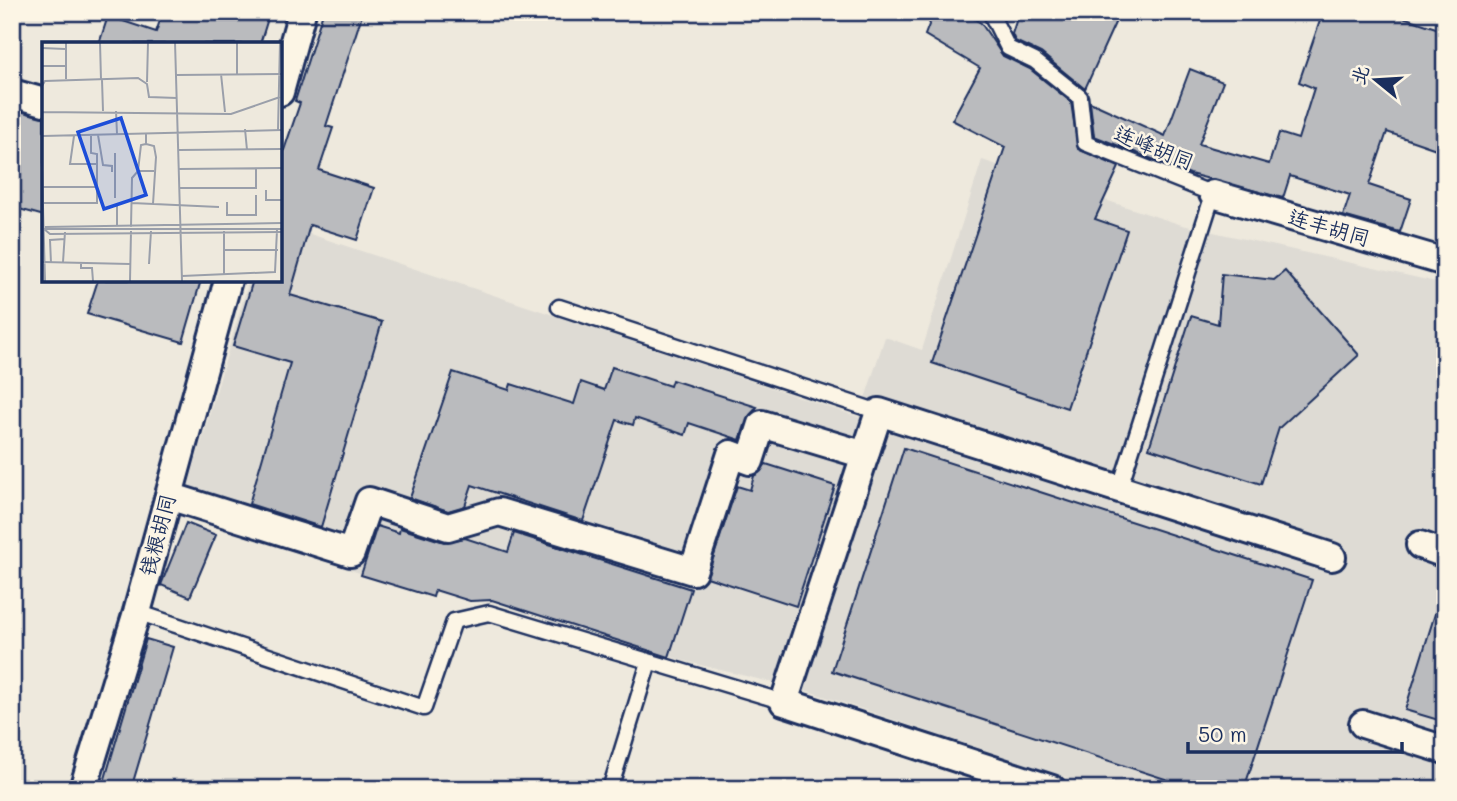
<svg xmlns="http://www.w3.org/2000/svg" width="1457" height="801" font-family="Mali,'LXGW WenKai TC',sans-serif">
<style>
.built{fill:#dedbd4}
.building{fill:#babbbe;stroke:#1b2f5e;stroke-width:2}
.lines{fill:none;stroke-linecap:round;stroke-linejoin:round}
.lane-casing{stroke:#1b2f5e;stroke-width:19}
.street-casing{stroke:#1b2f5e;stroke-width:32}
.lane{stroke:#fcf5e5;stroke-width:14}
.street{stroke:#fcf5e5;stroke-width:26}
.labels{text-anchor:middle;stroke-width:5;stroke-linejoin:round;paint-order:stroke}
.street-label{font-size:21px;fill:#1b2f5e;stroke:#fcf5e5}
.inset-road{fill:none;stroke:#9a9faa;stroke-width:2}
.view{fill:#1d4ed8;fill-opacity:0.15;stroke:#1d4ed8;stroke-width:3.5}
.inset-edge{fill:none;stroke:#1b2f5e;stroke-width:3.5}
</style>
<rect width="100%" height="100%" fill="#eee9dd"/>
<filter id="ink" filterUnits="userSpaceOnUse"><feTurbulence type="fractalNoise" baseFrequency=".0143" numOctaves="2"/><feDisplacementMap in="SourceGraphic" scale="14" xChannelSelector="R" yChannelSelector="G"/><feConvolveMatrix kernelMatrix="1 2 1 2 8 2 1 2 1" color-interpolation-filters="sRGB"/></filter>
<g filter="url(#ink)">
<!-- built -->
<path class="built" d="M982 160 1182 225 1445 284V789H1101L811 692 684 661 492 600 470 601 436 590 433 597 180 514 249 280H280V224L859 417 885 337 922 350Z"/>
<!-- building -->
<g class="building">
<path d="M163 12H270L260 44H99L108 16 156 32Z"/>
<path d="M323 12H363L326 126 333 128 319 170 374 188 357 240 310 225 290 295 382 322 321 527 249 504 290 363 233 346 253 280H280V162L300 103 295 101Z"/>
<path d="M934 12H962L981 23 1003 56 1030 69 1071 102 1078 149 1119 167 1095 219 1127 230 1067 408 932 363 1005 147 952 120 980 68 925 35Z"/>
<path d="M1019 12H1074L1090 20 1093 12H1120L1085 89 1041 53 1015 41 1012 34Z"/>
<path d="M1323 12H1388L1445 31V152L1387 132 1369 185 1411 199 1400 232 1343 216 1350 195 1290 176 1283 198 1190 174 1094 136 1090 102 1165 136 1190 69 1223 82 1199 144 1269 164 1279 133 1298 139 1314 88 1299 82Z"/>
<path d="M12 109 44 117V216L12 207Z"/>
<path d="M1285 271 1359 355 1279 428 1261 484 1149 448 1191 316 1218 324 1222 274 1274 280Z"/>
<path d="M98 280H201L183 342 87 314Z"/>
<path d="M612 367 670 386 672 380 757 407 747 419 740 440 689 423 685 435 635 418 633 425 617 420 583 521 472 485 465 506 448 511 410 498 453 372 509 390 511 384 574 404 581 382 604 390Z"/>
<path d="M904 448 1312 580 1244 789H1196L832 671Z"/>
<path d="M766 464 835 486 796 606 707 577 737 486 750 490 754 476Z"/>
<path d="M186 523 216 535 190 597 161 585Z"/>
<path d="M377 526 399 533 400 528 444 542 465 538 508 552 514 533 691 589 669 657 492 600 470 601 435 590 433 597 361 575Z"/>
<path d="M1439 601 1445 602V722L1405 710Z"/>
<path d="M146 639 173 647 131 789H102Z"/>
</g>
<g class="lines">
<defs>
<g id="lane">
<path d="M993 12 992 16 1008 48 1035 61 1080 97 1085 143 1213 194 1119 490"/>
<path d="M559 307 879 412"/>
<path d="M137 612 424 708 454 621 489 613 784 702"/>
<path d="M610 789 649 662"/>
</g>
<g id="street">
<path d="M280 92 302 12"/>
<path d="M12 93 44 102"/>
<path d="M1213 194 1445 262"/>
<path d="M169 496 351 553 369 501 448 527 499 512 693 571 731 454 750 461 762 424 865 455"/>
<path d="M1420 545 1445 554"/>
<path d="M1363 724 1445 750"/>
<path d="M83 789 137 612 228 280"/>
<path d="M1052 789 784 702 879 412 1332 557"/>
</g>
</defs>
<!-- lane casing -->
<use href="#lane" class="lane-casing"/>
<!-- street casing -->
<use href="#street" class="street-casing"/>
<!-- lane -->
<use href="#lane" class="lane"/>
<!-- street -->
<use href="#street" class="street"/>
</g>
</g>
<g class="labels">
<!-- street labels -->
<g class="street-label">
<text transform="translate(1154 148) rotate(22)" y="7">连峰胡同</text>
<text transform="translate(1329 228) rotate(16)" y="7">连丰胡同</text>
<text transform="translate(158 535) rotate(-75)" y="7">钱粮胡同</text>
</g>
</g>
<!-- overview -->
<g transform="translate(42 42)">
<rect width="240" height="240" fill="#eee9dd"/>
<path class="inset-road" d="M58 0 59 38M133 0 140 239M195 0V32M0 6 23 7M0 24H23M179 32 183 70M134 33 240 32M24 37V0M60 38 61 69M105 40 106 0M0 44 3 39 96 36 105 42 107 55 135 56M0 65V107M74 69 75 92M0 70 189 72 238 55M203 87 205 108M236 88 238 0M104 91V102L112 104 114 115 111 162M56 93 61 123 70 124V130M1 94 240 88M32 94 28 122H55M137 108 240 107M73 111V156M0 127 3 239M136 127 240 126M96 129 99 103 104 102M1 145H55M137 146H214V126M224 148V158H240M185 160V173H214V153M1 161H55V112L49 111V94M90 161 177 165M75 183V161M3 185 240 181M89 185 90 136 96 129H112M0 187H240M2 187 8 192 240 190M182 189V232M182 208H236M1 220 88 222M21 220 23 190M9 221 8 198 23 197M39 222V226H50L51 239M107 222 109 189M140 234 233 230 235 188M88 239 89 189"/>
<path class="view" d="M79 76 104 153 62 167 36 90Z"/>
<rect width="240" height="240" class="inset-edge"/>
</g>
<!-- margin -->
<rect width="1457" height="801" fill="none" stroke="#fcf5e5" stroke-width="42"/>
<rect x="21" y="21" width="1415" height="759" fill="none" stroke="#1b2f5e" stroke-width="2.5" filter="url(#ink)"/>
<!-- north arrow -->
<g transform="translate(1376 80) rotate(288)" stroke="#fcf5e5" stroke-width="5" paint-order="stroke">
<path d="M0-5L12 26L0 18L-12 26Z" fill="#1b2f5e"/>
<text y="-10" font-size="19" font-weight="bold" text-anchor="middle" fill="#1b2f5e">北</text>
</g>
<!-- scale -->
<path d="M1188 742v10h214v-10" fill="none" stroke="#1b2f5e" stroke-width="3.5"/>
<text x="1198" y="742" font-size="21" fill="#1b2f5e" stroke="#fcf5e5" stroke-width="5" paint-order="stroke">50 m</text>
</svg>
